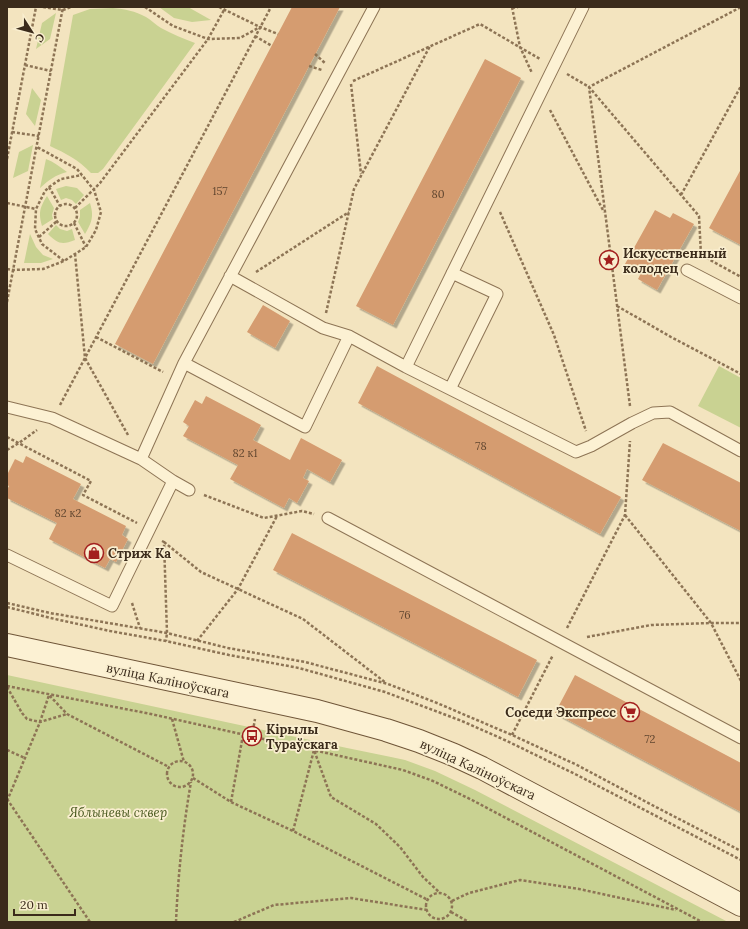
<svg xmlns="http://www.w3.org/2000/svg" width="748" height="929" viewBox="0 0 748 929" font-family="Lora,serif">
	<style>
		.green { fill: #c9d292 }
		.building { fill: #d59c70; filter: url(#shadow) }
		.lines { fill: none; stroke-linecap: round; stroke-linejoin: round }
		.lane-casing { stroke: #8d7455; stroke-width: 13 }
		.secondary-casing { stroke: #6f5538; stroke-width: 24 }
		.path { stroke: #8d7455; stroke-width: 2.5; stroke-dasharray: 3 2; stroke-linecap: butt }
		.lane { stroke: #fcf1d3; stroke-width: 11 }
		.secondary { stroke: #fcf1d3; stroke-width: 22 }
		.labels { text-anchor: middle; stroke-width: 3.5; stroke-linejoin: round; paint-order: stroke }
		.number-label { font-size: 11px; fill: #624730 }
		.poi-label { font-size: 13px; font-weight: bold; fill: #3b2b1b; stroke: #f9eecf; text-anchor: start }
		.street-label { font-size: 13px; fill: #3b2b1b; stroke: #f9eecf }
		.park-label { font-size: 13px; font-style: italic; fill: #4a5a20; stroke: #f9eecf }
	</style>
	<defs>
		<filter id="shadow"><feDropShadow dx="3.5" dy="3.5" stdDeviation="0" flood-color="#0004"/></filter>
	</defs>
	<rect width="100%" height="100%" fill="#f3e4bf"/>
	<!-- green -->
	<path class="green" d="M159 7H188L211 20 192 22 174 18Z
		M113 8C125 9 135 11 146 17 151 20 156 25 161 28 172 34 184 39 195 43L103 169 98 173H91C79 160 65 153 50 146L73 15 90 9Z
		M56 13 50 39 36 49 42 23Z
		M32 88 41 100 35 126 26 114Z
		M33 145 28 171 13 178 19 152Z
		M46 159C54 162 60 167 67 172 55 175 49 180 40 188Z
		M66 186 77 188 84 195 76 204 72 200 66 198 61 200 56 189Z
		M47 196 54 208 52 215 53 219 42 226C38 213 40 207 47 196Z
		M90 203C94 216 92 222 85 234L78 222 80 217V210Z
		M56 225 60 229 67 231 72 229 75 240C62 245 58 244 48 234Z
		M30 234 36 247 43 255 53 259 41 263H24Z
		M719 366 741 378V428L698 406Z
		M7 675 347 748 391 757 405 760 435 771 475 790 728 922H7Z"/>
	<!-- building -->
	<path class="building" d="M292 7H340L153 364 115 344Z
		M485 59 521 78 393 325 356 306Z
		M741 169V245L709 228Z
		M655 210 670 218 673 213 694 224 657 290 638 279 641 273 625 264Z
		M263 305 290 321 275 348 247 332Z
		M377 366 621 497 600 534 358 403Z
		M206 396 261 425 253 440 290 460 301 438 342 460 330 482 307 469 303 478 309 481 297 503 289 498 284 508 230 479 238 465 183 436 189 426 183 422 195 400 202 404Z
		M663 443 741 483V531L642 480Z
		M26 456 81 484 73 499 126 526 122 535 128 539 116 562 110 559 105 568 49 539 57 523 7 498V490L9 486 7 485V475L15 459 23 463Z
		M292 533 537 660 518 697 273 570Z
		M575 675 741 763V812L555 713Z"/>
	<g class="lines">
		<!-- lane casing -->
		<g class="lane-casing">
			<path id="lane" d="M687 270 741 298
				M230 276 323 328 349 336 406 367 576 452 591 446 632 423 653 413 670 412 741 451
				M184 363 305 427 349 336
				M406 367 583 7
				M450 389 497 294 452 273
				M7 407 52 418 141 459 173 481 189 490
				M141 459 184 363 374 7
				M328 518 741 738
				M7 555 112 606 173 481"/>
		</g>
		<!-- secondary casing -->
		<g class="secondary-casing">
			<path id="secondary" d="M7 645 317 711 386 730 419 741 454 755 482 768 741 905"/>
		</g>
		<!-- path -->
		<path class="path" d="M43 7 63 10 71 7
			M145 7 173 26 208 39 240 38 260 27 278 34
			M219 7 260 27
			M512 7 520 47 532 73
			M512 8 518 7
			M255 36 272 46
			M315 54 326 64
			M25 65 51 71
			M309 66 322 70
			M567 74 589 87 699 216 701 255 741 277
			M353 81 480 24 540 59
			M351 84 361 174
			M550 110 604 212
			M12 132 39 136
			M7 159 36 7
			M49 187 60 206
			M681 195 741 86
			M7 203 36 209
			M55 215a11 11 0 1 1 22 0a11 11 0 1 1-22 0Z
			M75 208 100 183 208 39 224 10
			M500 212 554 335 586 431
			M74 223 86 247
			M39 237 57 221
			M64 261 42 244 35 229 36 209 45 191 49 187 61 179 82 175
			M7 269 13 270 43 269 64 261 86 247 96 230 101 212 94 190 77 169 37 147
			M256 272 349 212
			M7 302 63 7
			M617 306 671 337 741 374
			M326 313 354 189 430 46
			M96 337 163 372
			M60 405 85 358 75 254
			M630 406 589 87 741 7
			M128 435 85 358 271 7
			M7 437 91 481 83 495 137 523
			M7 450 19 443 37 430
			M204 495 264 518 302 511 314 514
			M625 515 711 623 741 681
			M162 541 164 542 167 633 166 641
			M164 542 201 572 303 619 386 683
			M7 603 50 613 167 633 228 648 305 662 388 684 437 703 512 735 577 765 652 805 741 851
			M132 603 140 628
			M7 607 55 619 110 631 166 641 229 655 299 668 385 692 462 721 507 741 577 775 741 860
			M567 628 625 515 630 441
			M587 637 651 625 711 623H741
			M197 641 238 589 277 516
			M7 686 151 714 403 770 433 781 472 800 702 922
			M7 687 22 713 27 719 40 722 67 714
			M172 719 184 762
			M512 735 553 655
			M252 736 255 719
			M7 750 25 758
			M167 774a13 13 0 1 1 26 0a13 13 0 1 1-26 0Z
			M193 778 231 802 293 831 428 900
			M7 799 90 922
			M7 801 40 722 49 695 67 714 169 767
			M231 802 243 735
			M293 831 314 750 331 797 376 824 400 847 423 877 440 893
			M426 906a13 13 0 1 1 26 0a13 13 0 1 1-26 0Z
			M452 901 469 893 520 880 579 889 676 910
			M451 912 469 922
			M176 922C178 875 183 828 191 782
			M234 922 274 905 351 898 427 910"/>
		<!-- lane -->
		<use href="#lane" class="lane"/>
		<!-- secondary -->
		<use href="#secondary" class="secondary"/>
	</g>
	<!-- icons -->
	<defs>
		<g id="sight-ring" transform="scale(1)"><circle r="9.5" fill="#f9eecf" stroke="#a31f1e" stroke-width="1.5"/><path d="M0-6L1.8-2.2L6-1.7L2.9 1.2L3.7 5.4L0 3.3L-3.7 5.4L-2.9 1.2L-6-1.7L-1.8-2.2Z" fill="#a31f1e"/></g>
		<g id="shop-ring" transform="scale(1)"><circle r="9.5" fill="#f9eecf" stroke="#a31f1e" stroke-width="1.5"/><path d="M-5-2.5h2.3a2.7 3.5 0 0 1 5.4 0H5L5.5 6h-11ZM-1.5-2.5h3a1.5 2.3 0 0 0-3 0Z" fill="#a31f1e"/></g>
		<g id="supermarket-ring" transform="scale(1)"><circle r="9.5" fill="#f9eecf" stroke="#a31f1e" stroke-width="1.5"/><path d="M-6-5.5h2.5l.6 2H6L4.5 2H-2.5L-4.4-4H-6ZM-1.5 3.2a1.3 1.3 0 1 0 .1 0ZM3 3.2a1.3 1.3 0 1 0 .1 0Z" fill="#a31f1e"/></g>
		<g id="bus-ring" transform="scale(1)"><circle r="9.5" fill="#f9eecf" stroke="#a31f1e" stroke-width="1.5"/><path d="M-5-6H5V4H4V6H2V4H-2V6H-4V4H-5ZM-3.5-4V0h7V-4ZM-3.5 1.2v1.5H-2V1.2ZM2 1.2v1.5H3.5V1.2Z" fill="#a31f1e"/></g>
	</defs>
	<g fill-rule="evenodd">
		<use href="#sight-ring" x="609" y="260"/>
		<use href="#shop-ring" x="94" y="553"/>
		<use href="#supermarket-ring" x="630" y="712"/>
		<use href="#bus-ring" x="252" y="736"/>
	</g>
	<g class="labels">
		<!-- number labels -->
		<g class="number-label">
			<text x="220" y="195">157</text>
			<text x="438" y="198">80</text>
			<text x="481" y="450">78</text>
			<text x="245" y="457">82 к1</text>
			<text x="68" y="517">82 к2</text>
			<text x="405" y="619">76</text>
			<text x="650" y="743">72</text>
		</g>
		<!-- poi labels -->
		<g class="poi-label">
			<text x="623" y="258">Искусственный<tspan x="623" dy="15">колодец</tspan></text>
			<text x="108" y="558">Стриж Ка</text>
			<text x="616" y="717" text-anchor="end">Соседи Экспресс</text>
			<text x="266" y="734">Кірылы<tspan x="266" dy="15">Тураўскага</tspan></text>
		</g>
		<!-- street labels -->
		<g class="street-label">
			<text transform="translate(168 680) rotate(12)" y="5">вуліца Каліноўскага</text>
			<text transform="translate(478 769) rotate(25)" y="5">вуліца Каліноўскага</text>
		</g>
		<!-- park labels -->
		<g class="park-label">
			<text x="118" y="817">Яблыневы сквер</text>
		</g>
	</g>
	<!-- border -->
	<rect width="748" height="929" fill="none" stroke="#3b2b1b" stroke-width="16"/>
	<!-- north arrow -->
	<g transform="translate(32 32) rotate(126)" stroke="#f9eecf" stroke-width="3" paint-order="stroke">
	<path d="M0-3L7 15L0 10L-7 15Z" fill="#3b2b1b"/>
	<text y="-6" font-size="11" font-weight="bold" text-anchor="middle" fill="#3b2b1b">С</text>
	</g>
	<!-- scale -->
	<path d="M14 909v6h61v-6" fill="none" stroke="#3b2b1b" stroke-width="2"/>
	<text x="20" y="909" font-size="12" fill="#3b2b1b" stroke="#f9eecf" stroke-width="3" paint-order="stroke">20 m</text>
</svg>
